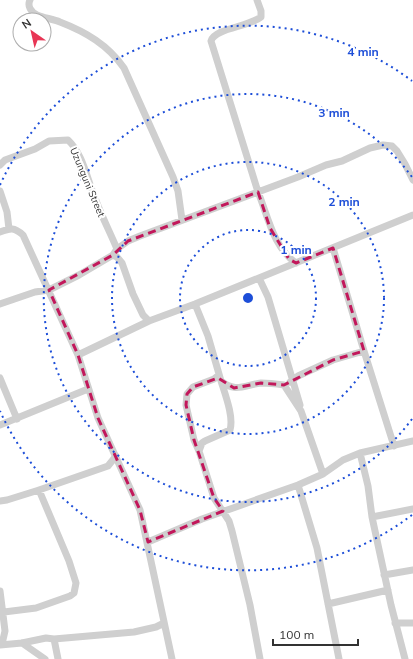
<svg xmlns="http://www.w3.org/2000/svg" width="413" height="659" viewBox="0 0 413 659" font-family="Mulish,sans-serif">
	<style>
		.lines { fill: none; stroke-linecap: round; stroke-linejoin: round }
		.minor { stroke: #cfcfcf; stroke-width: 7 }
		.marked { fill: none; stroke: #c2185b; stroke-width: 3; stroke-dasharray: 8 5; stroke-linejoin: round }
		.ring { fill: none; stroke: #1d4ed8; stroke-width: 2; stroke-dasharray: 2 4 }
		.labels { text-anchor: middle; stroke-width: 4; stroke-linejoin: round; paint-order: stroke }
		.street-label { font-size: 10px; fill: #323232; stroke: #fff }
		.centre { fill: #1d4ed8; stroke: #fff; stroke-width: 2 }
		.ring-label { font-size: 12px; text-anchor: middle; font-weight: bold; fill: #1d4ed8; stroke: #fff; stroke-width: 4; stroke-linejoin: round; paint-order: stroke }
	</style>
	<rect width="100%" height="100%" fill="#fff"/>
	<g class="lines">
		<!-- minor -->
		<path class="minor" d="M30 0C27 6 31 12 37 15 44 18 53 19 60 22 86 32 108 45 124 68L173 177 178 191 182 220
			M257 0 261 11V17C249 27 215 28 211 41L258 192C268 216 273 247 296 263
			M0 165 5 160 35 149 49 141 68 140C83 154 87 179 95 198 101 215 110 232 117 249
			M0 191 7 212 9 229
			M0 232C11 228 14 227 23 235L78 355 98 418 140 510 172 659
			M333 248 364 351 394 446
			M113 255 117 257 122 263 133 294 143 315 149 321
			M259 278 268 297 300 405
			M0 304 35 292 49 290 79 275 113 255 117 249 128 241 140 236 298 177 326 165 342 161 370 148 383 145 392 146 397 151 405 164 413 180
			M195 304 208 336 221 381C235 393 245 385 261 383 269 383 277 384 284 385L301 411 323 474
			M78 355 149 321 195 304 413 215
			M219 375 214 379 193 387 187 394 186 405 194 440 199 451 214 498 229 521 232 531 250 605 260 659
			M0 378 17 419
			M290 382 298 376 333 360 364 351
			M0 425 88 389
			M199 451 202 443 205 441 230 430C234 417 225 394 221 381
			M360 453 368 486 372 517 391 605 405 659
			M298 485 317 548 339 659
			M0 501 7 500 39 490 108 466 116 456
			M372 517 413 509
			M148 542 202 519 298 485 323 474 343 460 360 453 413 441
			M384 575 413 570
			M0 591 5 631 2 644
			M328 604 388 590
			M4 612 36 608 70 596 74 593 76 583 69 561 39 490
			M395 623H413
			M54 639 58 659
			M22 643 45 659
			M0 645 22 643 46 638 54 639 134 632 156 627 164 623"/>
	</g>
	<!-- marked area -->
	<path class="marked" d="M258 192 270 228 289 259 296 263 333 248 364 351 333 360 284 385 261 383 234 388 218 378 193 387 187 394 186 405 194 440 214 498 223 511 148 542 140 510 98 418 78 355 49 290 113 255 128 241Z"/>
	<!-- distance rings -->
	<g class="ring">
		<circle cx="248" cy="298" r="68"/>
		<circle cx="248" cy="298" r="136"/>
		<path d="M412 419A204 204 0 1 1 412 177"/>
		<path d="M412 515A272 272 0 0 1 0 411M0 185A272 272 0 0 1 412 81"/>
	</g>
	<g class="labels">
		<!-- street labels -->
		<g class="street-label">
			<text transform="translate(88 182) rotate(67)" y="4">Uzunguni Street</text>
		</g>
	</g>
	<circle cx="248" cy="298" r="6" class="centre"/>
	<g class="ring-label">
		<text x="363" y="56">4 min</text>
		<text x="334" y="117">3 min</text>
		<text x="344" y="206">2 min</text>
		<text x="296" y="254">1 min</text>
	</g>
	<!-- north arrow -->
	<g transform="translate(32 32) rotate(326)"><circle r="19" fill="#ffffff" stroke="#adadad"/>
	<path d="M0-3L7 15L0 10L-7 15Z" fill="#e83655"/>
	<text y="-6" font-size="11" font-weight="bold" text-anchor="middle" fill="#323232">N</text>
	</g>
	<!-- scale -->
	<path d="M273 639v6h85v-6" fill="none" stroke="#323232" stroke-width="2"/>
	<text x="279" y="639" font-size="12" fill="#323232" stroke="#ffffff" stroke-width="3" paint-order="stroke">100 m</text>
</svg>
